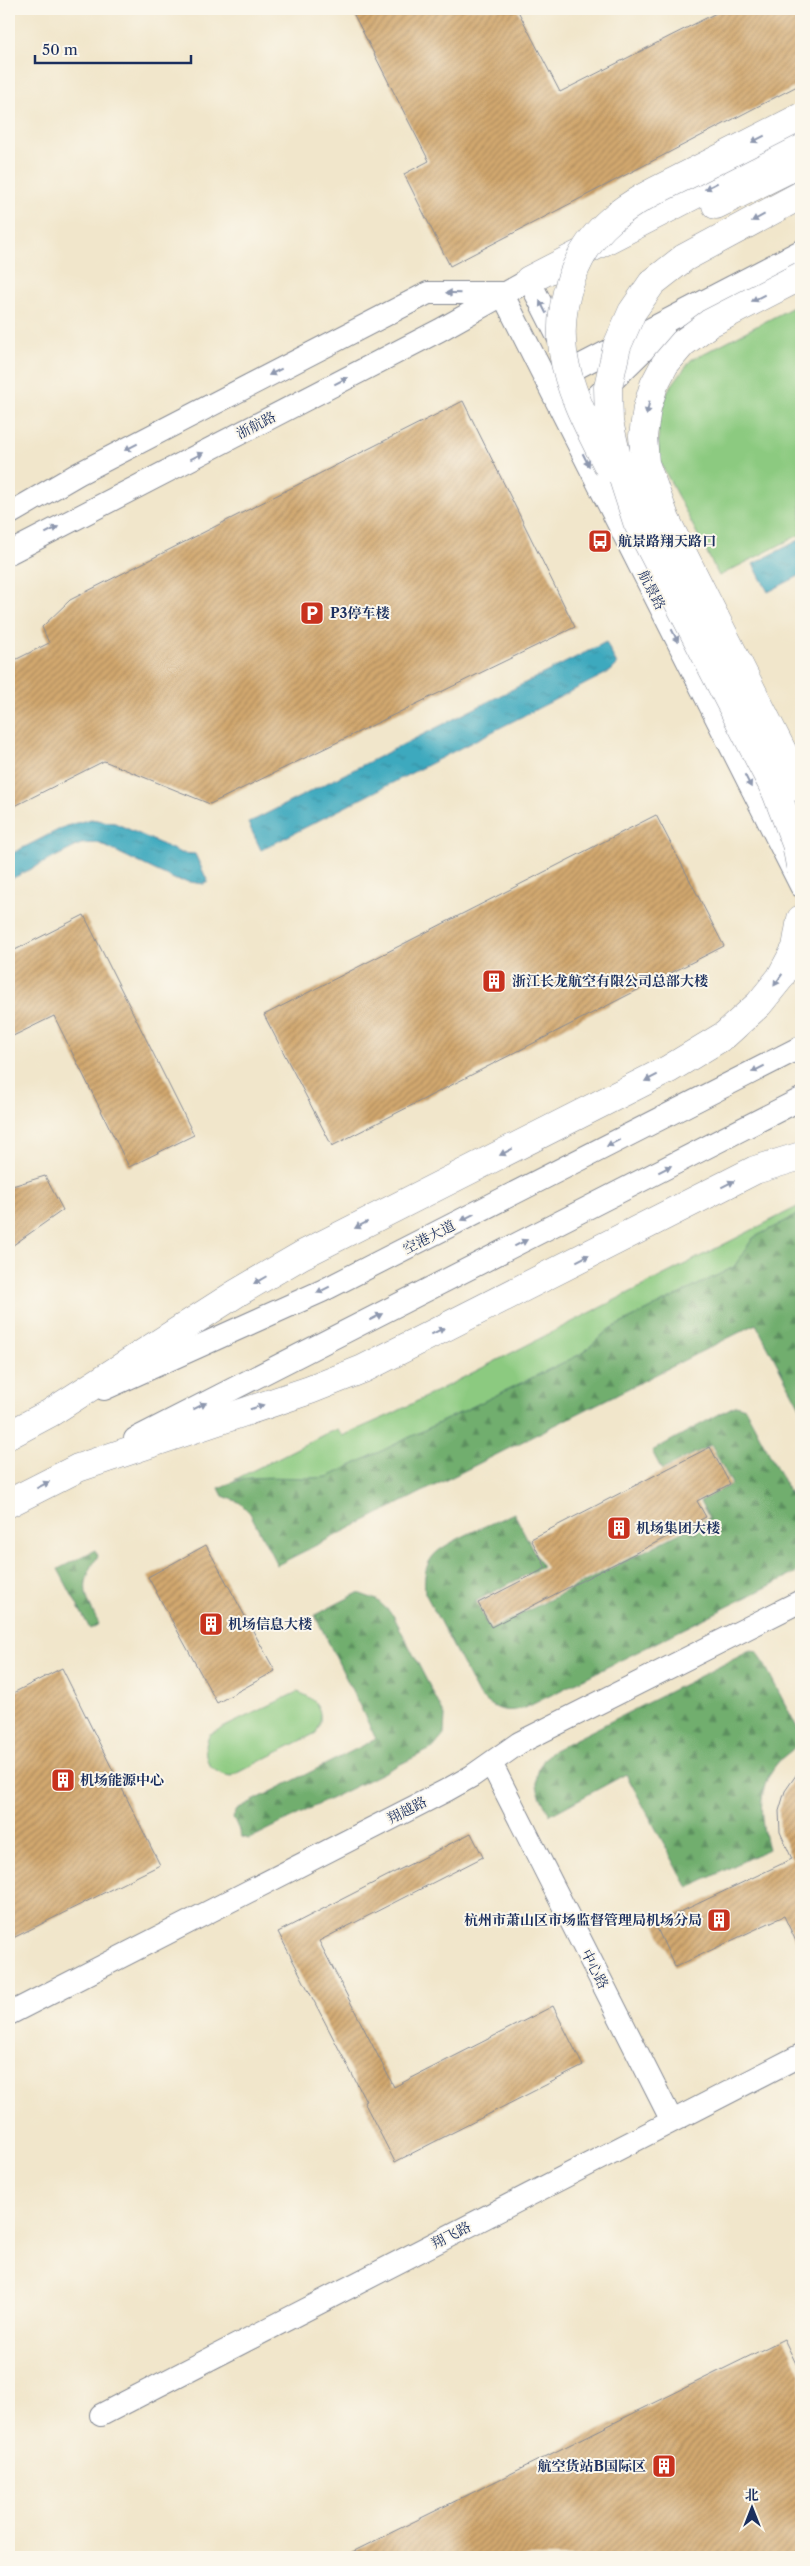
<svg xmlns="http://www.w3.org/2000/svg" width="810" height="2566" viewBox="0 0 810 2566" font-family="'Libre Caslon Text','Noto Serif SC',serif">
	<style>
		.grass { fill: #8cca80; stroke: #547c6f }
		.forest { fill: url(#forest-firs); stroke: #466e66 }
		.water { fill: url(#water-ripples); stroke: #2c6c8e }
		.building { fill: url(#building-hatch) }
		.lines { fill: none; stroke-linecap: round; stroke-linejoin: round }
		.street-casing { stroke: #868a94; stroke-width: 24 }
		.secondary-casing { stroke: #868a94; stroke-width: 29 }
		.street { stroke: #fff; stroke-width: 22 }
		.secondary { stroke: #fff; stroke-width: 28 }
		.secondary-bridge-casing { stroke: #868a94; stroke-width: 29; stroke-linecap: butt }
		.secondary-bridge { stroke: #fff; stroke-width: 28 }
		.oneway { fill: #8d97ae }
		.labels { text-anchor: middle; stroke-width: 4; stroke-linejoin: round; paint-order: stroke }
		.street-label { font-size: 14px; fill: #1b2f5e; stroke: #fbf7ec }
		.poi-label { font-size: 14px; font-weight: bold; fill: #1b2f5e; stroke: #fbf7ec; text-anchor: start }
	</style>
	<defs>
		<pattern id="forest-firs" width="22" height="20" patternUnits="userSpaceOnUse" patternTransform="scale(1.25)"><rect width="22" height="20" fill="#71ae6e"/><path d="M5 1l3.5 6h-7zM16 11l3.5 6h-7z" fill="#5c8e5e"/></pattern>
		<pattern id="water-ripples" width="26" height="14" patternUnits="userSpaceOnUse" patternTransform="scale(1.25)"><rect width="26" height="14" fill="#3ea9be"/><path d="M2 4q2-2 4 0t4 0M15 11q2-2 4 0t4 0" fill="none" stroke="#338a9e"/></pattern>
		<pattern id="building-hatch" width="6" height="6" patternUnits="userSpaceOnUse" patternTransform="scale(1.25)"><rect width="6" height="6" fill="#d2a86e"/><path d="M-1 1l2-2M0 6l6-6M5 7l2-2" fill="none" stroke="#aa895e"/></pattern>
	</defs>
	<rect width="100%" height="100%" fill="#fbf7ec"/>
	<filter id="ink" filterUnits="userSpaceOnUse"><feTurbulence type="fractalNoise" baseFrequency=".02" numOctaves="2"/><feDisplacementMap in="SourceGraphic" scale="10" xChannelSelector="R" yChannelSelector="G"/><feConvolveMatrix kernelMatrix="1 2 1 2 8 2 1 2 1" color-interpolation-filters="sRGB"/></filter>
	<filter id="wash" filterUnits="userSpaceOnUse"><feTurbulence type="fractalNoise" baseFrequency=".0096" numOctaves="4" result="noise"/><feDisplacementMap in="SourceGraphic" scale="20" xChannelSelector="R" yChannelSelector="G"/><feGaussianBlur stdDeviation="1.12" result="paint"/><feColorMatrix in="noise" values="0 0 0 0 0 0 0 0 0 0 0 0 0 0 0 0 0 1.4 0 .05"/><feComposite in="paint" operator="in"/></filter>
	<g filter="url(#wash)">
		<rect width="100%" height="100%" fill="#f1e6cb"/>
		<!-- grass -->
		<path class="grass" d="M801 303V534L719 576 659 460 658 424 668 390 691 360Z
			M801 1205V1213L753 1238 734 1267 608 1330 583 1353 328 1477C296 1481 265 1474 234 1480L325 1434 338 1429 342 1436 392 1414Z
			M297 1692C318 1698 326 1713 316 1733L231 1776C207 1773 200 1754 210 1734Z"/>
		<!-- forest -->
		<path class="forest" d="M801 1213V1409L756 1324 277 1565 250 1513 239 1502 223 1496 219 1488C254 1470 291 1481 328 1477L583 1353 608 1330 734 1267 753 1238Z
			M736 1405 745 1408 801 1514V1570L525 1708C503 1714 496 1709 479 1696L425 1593C424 1580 424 1567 433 1556 444 1542 496 1522 514 1513L542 1567 476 1601 490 1630 709 1518 700 1501 732 1484 711 1445 662 1470 652 1451Z
			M95 1550 98 1556C79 1585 84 1595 99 1624L90 1629 58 1569Z
			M358 1593 377 1600 393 1615 445 1716 444 1735 433 1748 249 1839 242 1837 233 1817 237 1809 376 1739 315 1615Z
			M750 1651 758 1652 801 1735C800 1746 790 1751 782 1758 756 1784 759 1816 768 1849L688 1888 626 1774 550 1815C536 1790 529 1776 550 1752Z"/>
		<!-- water -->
		<path class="water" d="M801 539V575L768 592 753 564Z
			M606 642 617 665 611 671 261 850 248 823Z
			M91 819 115 823 181 853 195 854 208 882 204 884 176 880 98 843 81 844 9 880V855L66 826Z"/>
		<g id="blocks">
			<!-- building -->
			<path class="building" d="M351 9H517L560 92 724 9H801V84L450 266 404 174 429 161Z
				M463 401 575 627 210 804 104 761 9 809V663L49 643 42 627 70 600Z
				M656 815 724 946 332 1146 264 1015Z
				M84 915 194 1135 129 1167 54 1016 9 1038V953Z
				M45 1176 63 1210 9 1248V1187Z
				M710 1447 730 1484 697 1501 706 1517 491 1627 478 1603 546 1568 531 1539Z
				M206 1545 275 1671 217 1703 148 1577Z
				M62 1668 160 1865 9 1940V1695Z
				M801 1768V1952L784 1916 675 1967 655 1924 792 1859 780 1832 779 1811 785 1791Z
				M471 1833 483 1857 319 1941 394 2087 553 2006 583 2066 395 2162 364 2102 366 2101 278 1932Z
				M784 2339 801 2374V2557H342Z"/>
		</g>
	</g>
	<g filter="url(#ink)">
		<use href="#blocks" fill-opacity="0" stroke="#868a94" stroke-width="1"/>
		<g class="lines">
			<!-- street casing -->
			<g class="street-casing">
				<path id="street" d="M502 293 801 886
					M556 383 574 369 801 251
					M565 415 591 402 663 331
					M9 514 78 474 428 293H501
					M9 553 440 330 529 280 562 345
					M104 1389 322 1291 801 1047
					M135 1439 801 1099
					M491 1763 672 2121
					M9 2014 447 1790 472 1776 519 1743 801 1601
					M101 2415 801 2055"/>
			</g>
			<!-- secondary casing -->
			<g class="secondary-casing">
				<path id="secondary" d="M716 205 801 163
					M529 280 801 140
					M9 1435 50 1413 237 1293 302 1255 669 1069 725 1035 759 1004 780 978 796 948 801 919
					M9 1503 78 1468 310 1390 363 1369 755 1170 801 1156"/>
			</g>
			<!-- street -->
			<use href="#street" class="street"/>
			<!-- secondary -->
			<use href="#secondary" class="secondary"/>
			<!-- secondary-bridge casing -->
			<g class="secondary-bridge-casing">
				<path id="secondary-bridge" d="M801 195 684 258 652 283 632 312 617 346 608 387 609 422 619 466 637 522 776 792 796 844 801 871
					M801 276 710 323 683 343 665 364 654 385 647 408 643 436 645 463 666 520 801 788
					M609 468C591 432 569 393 563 352 557 304 574 251 612 219 636 198 668 185 697 170 732 152 766 135 801 117"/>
			</g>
			<!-- secondary-bridge -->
			<use href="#secondary-bridge" class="secondary-bridge"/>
		</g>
		<!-- one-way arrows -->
		<defs><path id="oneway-solid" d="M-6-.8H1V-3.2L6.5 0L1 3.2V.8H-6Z" transform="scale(1.25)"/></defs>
		<g class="oneway">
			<use href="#oneway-solid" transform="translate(758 139) rotate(153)"/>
			<use href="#oneway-solid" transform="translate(711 186) rotate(153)"/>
			<use href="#oneway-solid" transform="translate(758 218) rotate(152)"/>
			<use href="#oneway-solid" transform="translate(453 293) rotate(-179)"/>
			<use href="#oneway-solid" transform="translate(758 298) rotate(153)"/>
			<use href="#oneway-solid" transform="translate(543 307) rotate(-117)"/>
			<use href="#oneway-solid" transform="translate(275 372) rotate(153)"/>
			<use href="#oneway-solid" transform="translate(341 381) rotate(-27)"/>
			<use href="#oneway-solid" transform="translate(648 408) rotate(102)"/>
			<use href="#oneway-solid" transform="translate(131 447) rotate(153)"/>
			<use href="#oneway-solid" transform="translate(197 456) rotate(-27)"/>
			<use href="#oneway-solid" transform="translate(586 460) rotate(63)"/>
			<use href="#oneway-solid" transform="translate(52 530) rotate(-27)"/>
			<use href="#oneway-solid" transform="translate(675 636) rotate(63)"/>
			<use href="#oneway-solid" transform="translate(748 781) rotate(63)"/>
			<use href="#oneway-solid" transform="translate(778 980) rotate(125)"/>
			<use href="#oneway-solid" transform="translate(758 1069) rotate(153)"/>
			<use href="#oneway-solid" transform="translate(651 1078) rotate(153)"/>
			<use href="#oneway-solid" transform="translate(613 1143) rotate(153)"/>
			<use href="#oneway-solid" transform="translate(506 1152) rotate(153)"/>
			<use href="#oneway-solid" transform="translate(665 1169) rotate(-27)"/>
			<use href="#oneway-solid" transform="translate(728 1184) rotate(-27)"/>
			<use href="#oneway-solid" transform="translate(468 1217) rotate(153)"/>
			<use href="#oneway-solid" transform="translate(361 1225) rotate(153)"/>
			<use href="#oneway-solid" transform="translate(521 1243) rotate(-27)"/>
			<use href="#oneway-solid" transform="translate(583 1258) rotate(-27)"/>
			<use href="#oneway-solid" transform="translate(260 1280) rotate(150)"/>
			<use href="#oneway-solid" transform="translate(323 1290) rotate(154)"/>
			<use href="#oneway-solid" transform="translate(376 1317) rotate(-27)"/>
			<use href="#oneway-solid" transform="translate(438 1331) rotate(-27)"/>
			<use href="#oneway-solid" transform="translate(200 1406) rotate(-27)"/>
			<use href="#oneway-solid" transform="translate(257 1407) rotate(-18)"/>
			<use href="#oneway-solid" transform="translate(43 1485) rotate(-27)"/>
		</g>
	</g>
	<!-- icons -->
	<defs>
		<g id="bus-square" transform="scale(1.25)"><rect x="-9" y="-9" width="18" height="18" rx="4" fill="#c8321e" stroke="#fbf7ec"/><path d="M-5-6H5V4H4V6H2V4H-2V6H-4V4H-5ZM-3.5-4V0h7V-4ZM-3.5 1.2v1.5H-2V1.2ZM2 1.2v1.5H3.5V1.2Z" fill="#fff"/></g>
		<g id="parking-square" transform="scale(1.25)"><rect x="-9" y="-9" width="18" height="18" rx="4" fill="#c8321e" stroke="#fbf7ec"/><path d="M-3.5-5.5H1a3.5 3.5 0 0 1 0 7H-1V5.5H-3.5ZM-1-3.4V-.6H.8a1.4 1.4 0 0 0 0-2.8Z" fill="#fff"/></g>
		<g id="building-square" transform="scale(1.25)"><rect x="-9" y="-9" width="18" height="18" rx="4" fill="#c8321e" stroke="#fbf7ec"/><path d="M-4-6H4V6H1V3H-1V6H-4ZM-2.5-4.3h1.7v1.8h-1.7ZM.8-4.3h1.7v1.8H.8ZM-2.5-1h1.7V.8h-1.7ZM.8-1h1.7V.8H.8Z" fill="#fff"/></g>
	</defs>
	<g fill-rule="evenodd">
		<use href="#bus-square" x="600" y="541"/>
		<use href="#parking-square" x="312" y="613"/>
		<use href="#building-square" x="494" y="981"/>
		<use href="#building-square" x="619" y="1528"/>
		<use href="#building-square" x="211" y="1624"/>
		<use href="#building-square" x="63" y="1780"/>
		<use href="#building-square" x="719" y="1920"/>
		<use href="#building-square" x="664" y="2466"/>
	</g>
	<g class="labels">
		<!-- street labels -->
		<g class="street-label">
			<text transform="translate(256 425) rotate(-27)" y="5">浙航路</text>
			<text transform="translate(652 590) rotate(63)" y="5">航景路</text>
			<text transform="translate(429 1237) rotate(-27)" y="5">空港大道</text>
			<text transform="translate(407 1810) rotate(-27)" y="5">翔越路</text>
			<text transform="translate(595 1969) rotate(63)" y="5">中心路</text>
			<text transform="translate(451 2235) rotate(-27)" y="5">翔飞路</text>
		</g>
		<!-- poi labels -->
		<g class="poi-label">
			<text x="618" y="546">航景路翔天路口</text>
			<text x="330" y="618">P3停车楼</text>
			<text x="512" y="986">浙江长龙航空有限公司总部大楼</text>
			<text x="636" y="1533">机场集团大楼</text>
			<text x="228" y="1629">机场信息大楼</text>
			<text x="80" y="1785">机场能源中心</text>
			<text x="702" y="1925" text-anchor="end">杭州市萧山区市场监督管理局机场分局</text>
			<text x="646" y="2471" text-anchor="end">航空货站B国际区</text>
		</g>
	</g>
	<!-- margin -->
	<rect width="810" height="2566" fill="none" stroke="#fbf7ec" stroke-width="30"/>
	<!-- north arrow -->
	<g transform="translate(752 2508)" stroke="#fbf7ec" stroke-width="4" paint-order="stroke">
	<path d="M0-4L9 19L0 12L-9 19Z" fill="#1b2f5e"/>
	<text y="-8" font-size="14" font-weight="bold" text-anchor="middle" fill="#1b2f5e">北</text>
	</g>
	<!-- scale -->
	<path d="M35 55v8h156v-8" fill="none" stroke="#1b2f5e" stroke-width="2.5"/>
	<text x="42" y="55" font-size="15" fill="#1b2f5e" stroke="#fbf7ec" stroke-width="4" paint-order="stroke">50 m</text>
</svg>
